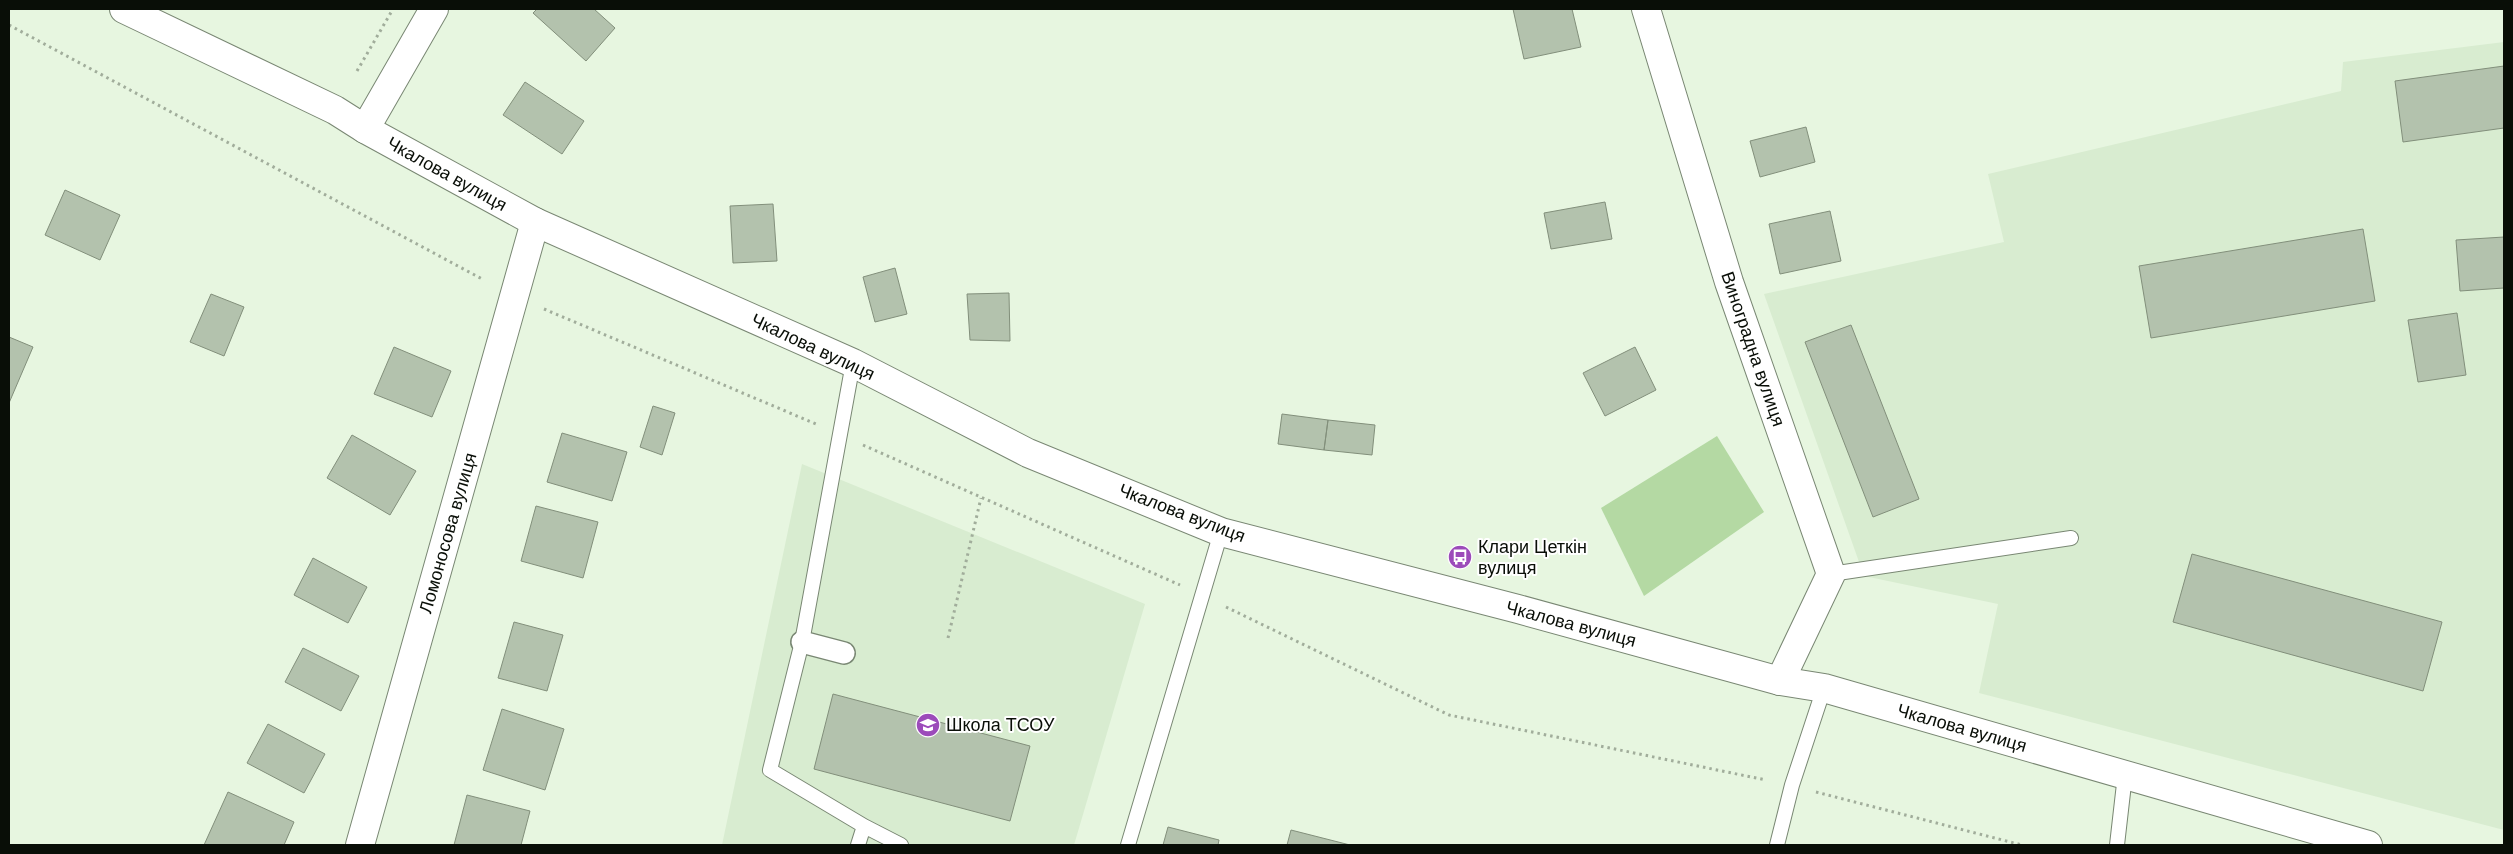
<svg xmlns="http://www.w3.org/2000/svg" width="2513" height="854" viewBox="0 0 2513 854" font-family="Helvetica,sans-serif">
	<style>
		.built { fill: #d8ecd0 }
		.green { fill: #b4d9a3 }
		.building { fill: #b3c2ad; stroke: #828f7b }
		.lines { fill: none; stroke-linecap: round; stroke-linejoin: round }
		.service-casing { stroke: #798773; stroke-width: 16 }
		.pedestrian-casing { stroke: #798773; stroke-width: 24 }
		.minor-casing { stroke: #798773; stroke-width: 30 }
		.tertiary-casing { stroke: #798773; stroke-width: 30 }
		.secondary-casing { stroke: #798773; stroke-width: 30 }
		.path { stroke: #a1ad9b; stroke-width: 3; stroke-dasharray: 2.5 4; stroke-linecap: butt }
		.service { stroke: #fff; stroke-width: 14 }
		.pedestrian { stroke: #fff; stroke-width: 21 }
		.minor { stroke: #fff; stroke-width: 28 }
		.tertiary { stroke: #fff; stroke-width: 28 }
		.secondary { stroke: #fff; stroke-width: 28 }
		.labels { text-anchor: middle; stroke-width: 4; stroke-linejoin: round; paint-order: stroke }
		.street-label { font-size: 18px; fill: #090e07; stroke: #fff }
		.poi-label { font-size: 18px; fill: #090e07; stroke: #fff; text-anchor: start }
	</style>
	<rect width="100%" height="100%" fill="#e7f6e0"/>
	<!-- built -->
	<path class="built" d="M2504 42V830L1979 693 1998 604 1864 576 1764 294 2004 242 1988 174 2341 91 2343 62Z
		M802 464 1145 604 1074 845H722Z"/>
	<!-- green -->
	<path class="green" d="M1717 436 1764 512 1644 596 1601 508Z"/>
	<!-- building -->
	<path class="building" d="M537 9H594L615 28 586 61 533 13Z
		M1513 9H1572L1581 47 1524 59Z
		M2504 66V128L2403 142 2395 81Z
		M525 82 584 121 562 154 503 115Z
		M1806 127 1815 162 1760 177 1750 141Z
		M65 190 120 215 100 260 45 235Z
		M1605 202 1612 239 1551 249 1544 213Z
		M773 204 777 261 733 263 730 206Z
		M1830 211 1841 261 1780 274 1769 224Z
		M2363 229 2375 301 2151 338 2139 266Z
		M2504 237V288L2460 291 2456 240Z
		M895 268 907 314 875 322 863 277Z
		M1009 293 1010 341 970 340 967 294Z
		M211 294 244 307 224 356 190 342Z
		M2457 313 2466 375 2418 382 2408 320Z
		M1851 325 1919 499 1873 517 1805 342Z
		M9 337 33 347 9 403Z
		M394 347 451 371 432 417 374 394Z
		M1635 347 1656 390 1605 416 1583 373Z
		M653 406 675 413 662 455 640 447Z
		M1282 414 1328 420 1324 450 1278 444Z
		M1328 420 1375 425 1372 455 1324 450Z
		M562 433 627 452 612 501 547 482Z
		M352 435 416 471 390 515 327 478Z
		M536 506 598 522 583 578 521 561Z
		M2192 554 2442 622 2423 691 2173 622Z
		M313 558 367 587 348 623 294 595Z
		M514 622 563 635 547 691 498 678Z
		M303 648 359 676 341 711 285 682Z
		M833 694 1030 746 1010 821 814 769Z
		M502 709 564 729 545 790 483 770Z
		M268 724 325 754 304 793 247 763Z
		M228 792 294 822 284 845H204Z
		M467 795 530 811 521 845H454Z
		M1168 827 1219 840 1218 845H1163Z
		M1291 830 1350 845H1287Z"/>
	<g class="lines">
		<!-- service casing -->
		<g class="service-casing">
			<path id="service" d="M853 363 802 642 770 770 864 826 858 845
				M1831 574 2071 538
				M864 826 901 845
				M1128 845 1221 532
				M1777 845 1792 785 1824 688
				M2117 845 2125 775"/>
		</g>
		<!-- pedestrian casing -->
		<g class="pedestrian-casing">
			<path id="pedestrian" d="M802 642 844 653"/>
		</g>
		<!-- minor casing -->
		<g class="minor-casing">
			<path id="minor" d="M1646 9 1729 282 1831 574 1780 681
				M365 129 434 9"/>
		</g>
		<!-- tertiary casing -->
		<g class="tertiary-casing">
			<path id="tertiary" d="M360 845 535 222"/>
		</g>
		<!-- secondary casing -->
		<g class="secondary-casing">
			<path id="secondary" d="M124 9 335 110 365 129 535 222 853 363 1028 453 1221 532 1518 609 1780 681 1824 688 2368 845"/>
		</g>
		<!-- path -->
		<path class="path" d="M9 25 484 280
			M357 71 393 9
			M544 309 816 424
			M863 445 1180 585
			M1226 607 1449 715 1766 780
			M948 638 981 498
			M1816 792 2022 845"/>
		<!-- service -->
		<use href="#service" class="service"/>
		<!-- pedestrian -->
		<use href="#pedestrian" class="pedestrian"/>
		<!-- minor -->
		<use href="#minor" class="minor"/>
		<!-- tertiary -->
		<use href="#tertiary" class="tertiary"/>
		<!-- secondary -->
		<use href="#secondary" class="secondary"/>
	</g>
	<!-- icons -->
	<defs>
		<g id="bus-disc" transform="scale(1.25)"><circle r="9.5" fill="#9c4bba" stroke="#fff"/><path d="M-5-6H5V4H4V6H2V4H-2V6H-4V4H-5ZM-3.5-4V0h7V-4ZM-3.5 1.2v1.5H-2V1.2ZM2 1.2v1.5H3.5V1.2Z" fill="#fff"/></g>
		<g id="school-disc" transform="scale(1.25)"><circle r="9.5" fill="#9c4bba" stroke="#fff"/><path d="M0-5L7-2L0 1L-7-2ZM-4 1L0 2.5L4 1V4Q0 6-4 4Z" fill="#fff"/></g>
	</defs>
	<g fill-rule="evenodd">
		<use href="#bus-disc" x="1460" y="557"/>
		<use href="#school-disc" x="928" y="725"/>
	</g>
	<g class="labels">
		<!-- street labels -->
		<g class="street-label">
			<text transform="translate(447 174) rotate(29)" y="6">Чкалова вулиця</text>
			<text transform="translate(813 347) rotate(25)" y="6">Чкалова вулиця</text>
			<text transform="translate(1753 349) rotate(71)" y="6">Виноградна вулиця</text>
			<text transform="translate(1182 513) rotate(21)" y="6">Чкалова вулиця</text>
			<text transform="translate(448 533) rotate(-74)" y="6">Ломоносова вулиця</text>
			<text transform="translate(1571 624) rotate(15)" y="6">Чкалова вулиця</text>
			<text transform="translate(1962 728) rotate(16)" y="6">Чкалова вулиця</text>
		</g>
		<!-- poi labels -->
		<g class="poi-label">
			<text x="1478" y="553">Клари Цеткін<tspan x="1478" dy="21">вулиця</tspan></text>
			<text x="946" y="731">Школа ТСОУ</text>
		</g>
	</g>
	<!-- border -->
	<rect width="2513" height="854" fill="none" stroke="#090e07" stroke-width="20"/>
</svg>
